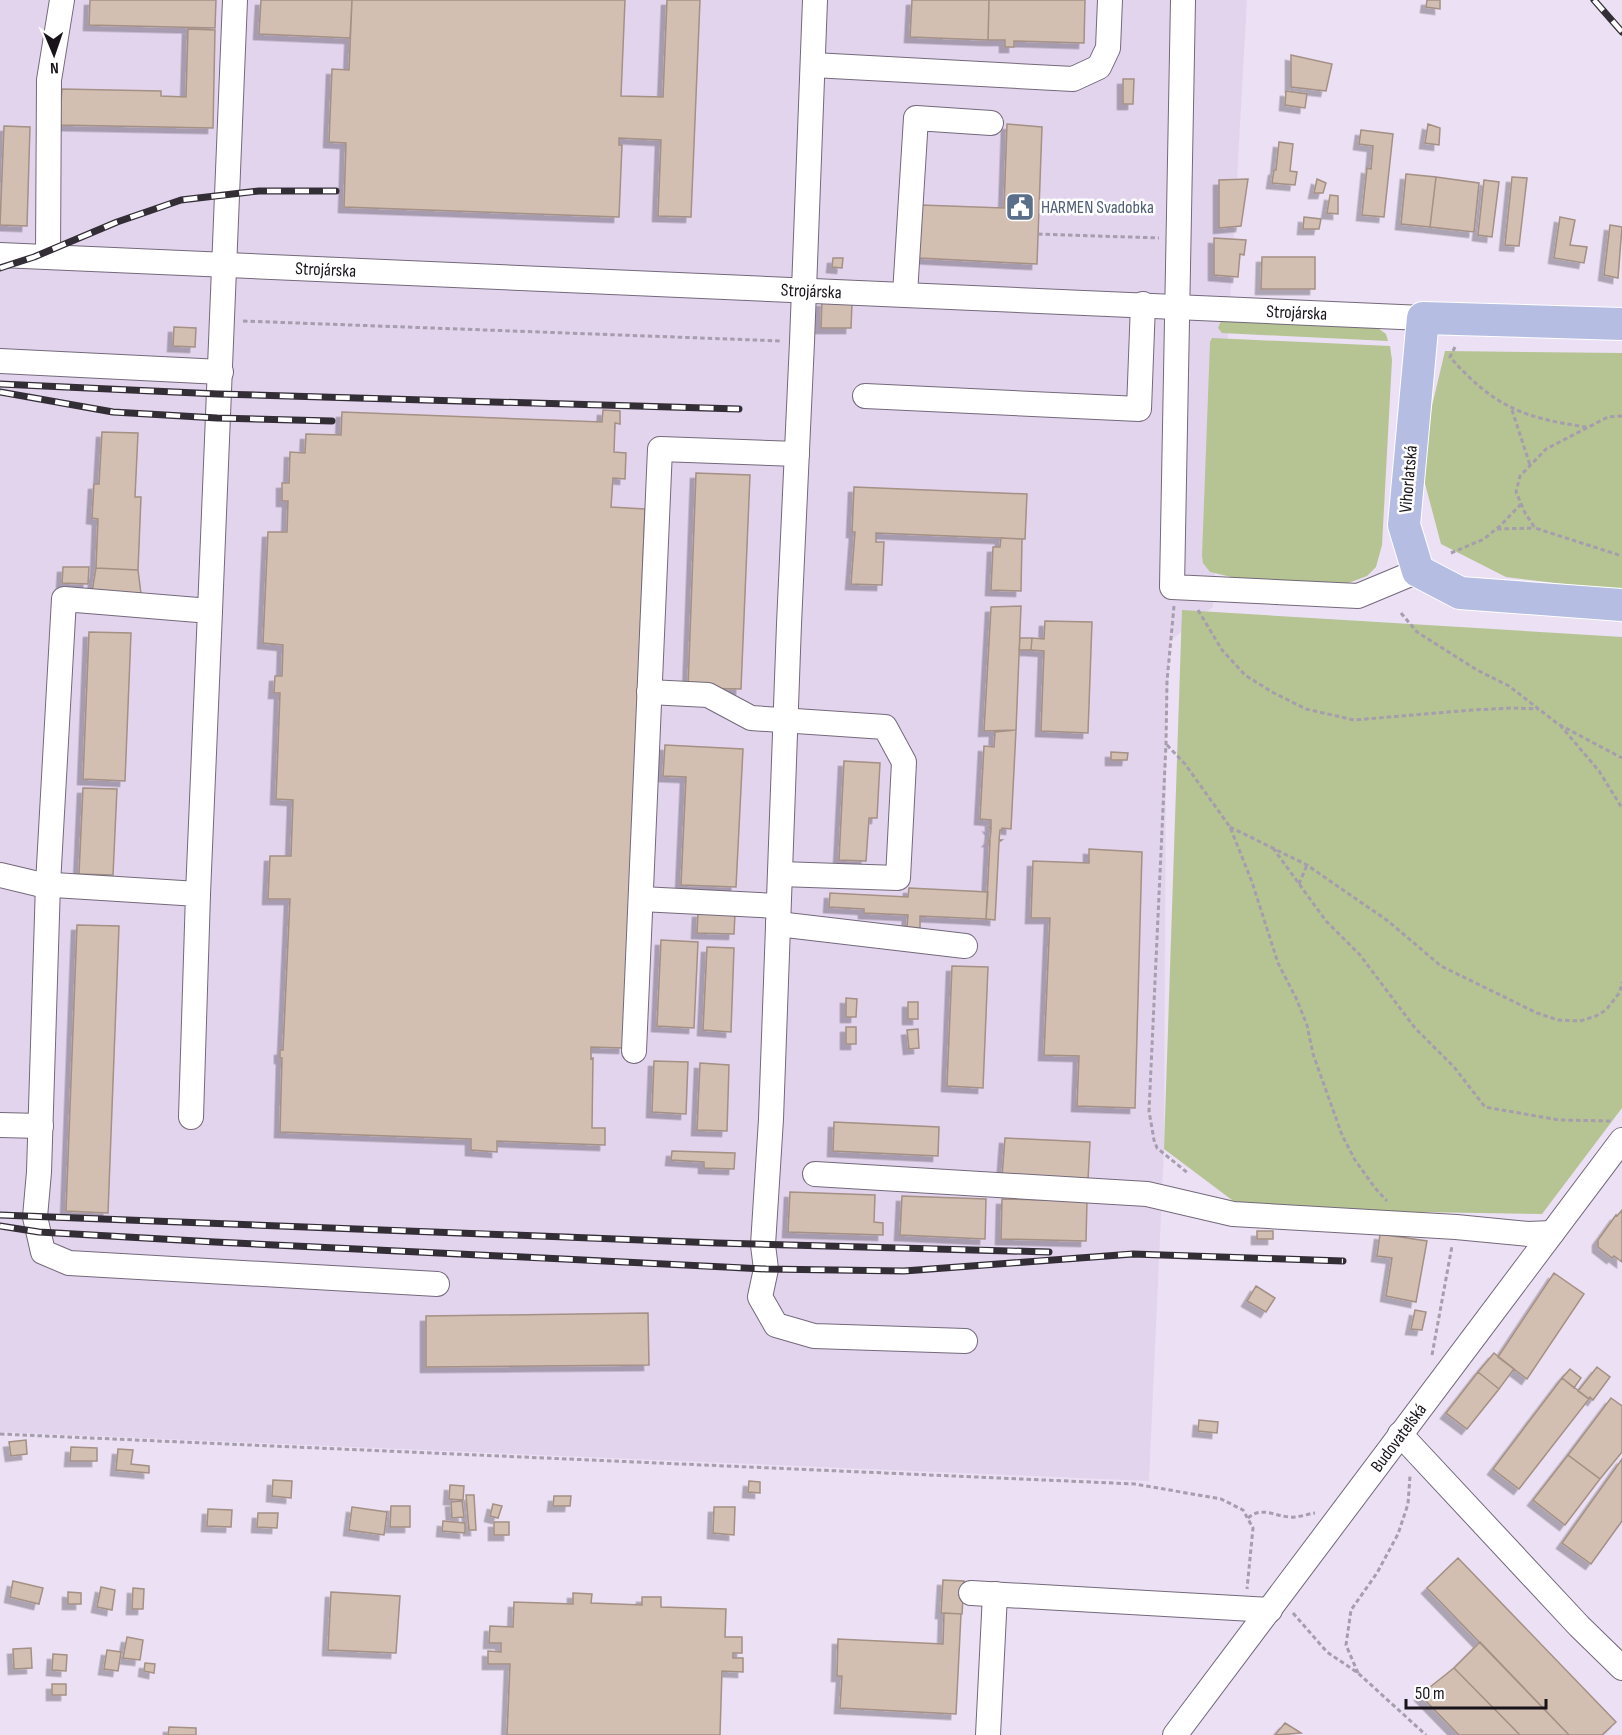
<svg xmlns="http://www.w3.org/2000/svg" width="1622" height="1735" viewBox="0 0 1622 1735" font-family="'Sofia Sans Condensed',sans-serif">
	<style>
		.built { fill: #e3d4ee }
		.green { fill: #b5c492 }
		.building { fill: #d3beb2; stroke: #a49084; stroke-width: 1.5; filter: url(#shadow) }
		.lines { fill: none; stroke-linecap: round; stroke-linejoin: round }
		.minor-casing { stroke: #73697a; stroke-width: 26 }
		.major-casing { stroke: #fff; stroke-width: 34 }
		.path { stroke: #a69dad; stroke-width: 3; stroke-dasharray: 4.5 3; stroke-linecap: butt }
		.minor { stroke: #fff; stroke-width: 24 }
		.major { stroke: #b6bde2; stroke-width: 32 }
		.rail-casing { stroke: #332e36; stroke-width: 7 }
		.rail { stroke: #fff; stroke-width: 4.5; stroke-dasharray: 14; stroke-linecap: butt }
		.labels { text-anchor: middle; stroke-width: 5; stroke-linejoin: round; paint-order: stroke }
		.service-label { font-size: 18px; fill: #4e5e75; stroke: #fff; text-anchor: start }
		.street-label { font-size: 18px; fill: #18141a; stroke: #fff }
	</style>
	<defs>
		<filter id="shadow"><feDropShadow dx="-5.5" dy="5.5" stdDeviation="0" flood-color="#0004"/></filter>
	</defs>
	<rect width="100%" height="100%" fill="#ebe0f4"/>
	<!-- built -->
	<path class="built" d="M0 0H1247L1213 607 1170 641 1166 744 1164 1149 1149 1481 0 1432Z"/>
	<!-- green -->
	<path class="green" d="M1221 321 1375 326 1386 334 1388 341 1222 333 1218 328Z
		M1212 338 1390 346 1392 360 1382 545 1376 567 1367 576 1343 585 1249 581 1210 572 1203 563 1202 556 1210 342Z
		M1445 351 1622 353V591L1506 577 1441 544 1423 476 1432 406Z
		M1182 610 1622 637V1108L1542 1214 1244 1209 1164 1149Z"/>
	<!-- building -->
	<path class="building" d="M90 0H216L215 28 89 25Z
		M261 0H352L350 38 259 34Z
		M352 0H625L621 96 663 97 667 0H700L691 217 658 216 661 140 619 138V145H622L619 217 344 207 346 143 329 142 332 69 349 70Z
		M912 0H989L988 40 910 37Z
		M989 0H1085L1084 43 1014 41V47H1005V40H988Z
		M1427 0H1440V9L1426 7Z
		M188 29 215 30 213 128 59 125 62 89 161 91V96L186 97Z
		M1291 55 1332 64 1326 91 1291 87Z
		M1123 79H1134L1133 104H1123Z
		M1286 91 1307 94 1305 108 1285 105Z
		M1007 124 1042 127 1037 264 919 258 921 205 1004 208Z
		M1428 124 1440 128 1439 145 1425 143Z
		M4 126 30 127 27 226 0 225Z
		M1361 130 1393 134 1384 217 1362 215 1367 168 1371 169 1373 146 1359 144Z
		M1279 142 1293 144 1290 171 1297 172 1295 185 1272 183 1274 170H1276Z
		M1406 174 1436 177 1430 227 1401 224Z
		M1436 177 1479 183 1474 232 1430 227Z
		M1512 177 1527 178 1519 246 1505 245Z
		M1248 179 1241 226 1219 228V180Z
		M1317 179 1326 183 1323 193H1314Z
		M1484 180 1499 182 1492 237 1478 235Z
		M1330 195 1338 196V214L1327 213Z
		M1304 217 1321 219 1319 229H1303Z
		M1560 217 1575 220 1570 245 1587 247 1584 263 1554 258Z
		M1610 225 1622 227 1618 278 1604 275Z
		M1214 238 1246 240 1244 255 1240 254 1238 277 1214 275Z
		M1262 257H1315V289H1261Z
		M833 258H843L842 268 832 267Z
		M822 301 852 303 851 328H821Z
		M174 327 196 328 195 347 173 346Z
		M603 410 620 411V424L615 423 614 452 626 453 625 479 613 478 611 507 645 509 624 1048 591 1047V1059L593 1058 592 1128H605V1145L497 1141V1152L471 1150V1139L280 1132 282 1058H280V1050H283L290 899H268L270 856H291L293 800 276 799 280 693H274L275 676H282L283 645 263 643 268 532H287L288 501H282V483H289L290 452 305 453 306 434 341 435 342 412 602 422Z
		M102 432 138 433 135 497H141L138 570 96 568 98 519 92 518 94 484H99Z
		M696 473 750 475 741 689 688 688Z
		M854 487 1027 494 1025 539 876 533V542H884L882 585 851 584 855 532H852Z
		M1001 538 1022 539 1021 591 991 590 993 547H1000Z
		M63 567H89L88 584 62 583Z
		M96 568 138 570 141 594 92 592Z
		M1021 606 1016 730 984 731 991 607Z
		M1045 621 1092 622 1088 733 1041 731 1044 651 1031 650 1032 638 1044 639Z
		M89 632 131 633 125 781 83 779Z
		M1020 638H1032L1031 650H1019Z
		M1016 730 1011 829 1002 828V830H1000L999 840H1002L999 842 995 920 986 919 990 841H988L990 839 991 830 989 827 991 828V820L980 819 984 746 994 747 995 732Z
		M665 745 743 749 736 887 681 885 686 777 663 776Z
		M1111 752 1128 753 1127 760H1111Z
		M844 761 880 763 877 818H869L866 861 839 860Z
		M83 788 117 789 113 875 79 874Z
		M1089 849 1142 852 1135 1108 1077 1106 1079 1056 1044 1055 1050 918H1031L1033 861 1089 863Z
		M909 888 988 892 986 919 920 916V928L907 927 908 915 864 913V909L829 907 830 893 908 897Z
		M698 912 735 913 734 934 697 933Z
		M77 925 119 926 108 1213 66 1211Z
		M661 940 698 942 694 1028 657 1026Z
		M707 947 734 948 731 1032 703 1030Z
		M952 966 988 967 983 1088 947 1086Z
		M846 998 857 999 856 1017H846Z
		M908 1002H918V1019H908Z
		M846 1027H856V1044H846Z
		M918 1029 919 1048 909 1049 907 1030Z
		M654 1061 688 1062 686 1114 652 1112Z
		M700 1063 729 1065 727 1131 697 1130Z
		M834 1122 939 1127 938 1156 833 1151Z
		M1005 1138 1090 1142 1088 1180 1002 1177Z
		M672 1151 735 1153 734 1169 704 1168V1162L671 1160Z
		M790 1192 875 1195 874 1222 883 1223V1235L788 1232Z
		M902 1196 986 1199 985 1239 900 1235Z
		M1002 1199 1087 1201 1086 1241 1001 1239Z
		M1622 1210V1262L1614 1256 1612 1258 1598 1247V1240L1616 1215 1617 1216Z
		M1257 1231H1273V1239H1257Z
		M1380 1234 1427 1241 1416 1302 1386 1296 1392 1258 1377 1256Z
		M1554 1273 1584 1294 1527 1379 1498 1357Z
		M1256 1286 1275 1298 1266 1312 1247 1301Z
		M1415 1310 1426 1312 1422 1330 1411 1329Z
		M648 1313 649 1365 426 1367V1316Z
		M1494 1353 1514 1369 1499 1389 1478 1372Z
		M1597 1367 1610 1377 1593 1400 1590 1397 1589 1399 1578 1391Z
		M1570 1369 1581 1378 1574 1388 1562 1378Z
		M1478 1372 1499 1389 1467 1429 1446 1413Z
		M1562 1378 1589 1399 1519 1489 1493 1469Z
		M1611 1398 1622 1406V1452L1600 1479 1568 1455Z
		M1199 1420 1218 1422 1217 1433 1198 1431Z
		M26 1440 27 1454 11 1456 9 1442Z
		M71 1447 97 1448V1461H70Z
		M118 1449 133 1450 131 1464 149 1466V1473L116 1470Z
		M1568 1455 1600 1479 1565 1525 1533 1500Z
		M1622 1459V1521L1591 1564 1562 1543Z
		M273 1480 292 1481 291 1498 272 1496Z
		M749 1481 760 1482V1493L748 1492Z
		M450 1485 464 1486 463 1500 449 1499Z
		M466 1495H474L476 1530H469Z
		M554 1496H571L570 1506H553Z
		M462 1501 464 1517 452 1518 451 1502Z
		M493 1504 502 1506 498 1518 490 1516Z
		M391 1506H410V1527H390Z
		M352 1507 387 1512 384 1535 349 1530Z
		M714 1507H735L734 1535 713 1533Z
		M208 1509 232 1510 231 1527 207 1526Z
		M258 1513H278L277 1528 257 1527Z
		M443 1521 465 1523V1533L442 1531Z
		M494 1522H509V1535H494Z
		M1458 1558 1616 1722 1602 1735H1569L1427 1588Z
		M943 1580 964 1581 962 1614 941 1613Z
		M13 1581 43 1588 39 1604 10 1597Z
		M101 1587 115 1590 112 1610 97 1607Z
		M133 1588 144 1589 143 1609H132Z
		M68 1592 81 1593V1604H68Z
		M331 1592 400 1596 396 1653 328 1650Z
		M573 1593 592 1594 591 1603 642 1605V1597H661V1607L726 1609 725 1637H742V1653H733V1658H743V1672L722 1671 720 1735H507L510 1664H488V1651L501 1652V1643H489L490 1626 513 1627 514 1602 573 1604Z
		M944 1613 961 1614 956 1714 840 1708 842 1676H837L838 1639 943 1644Z
		M127 1637 143 1640 140 1660 123 1658Z
		M1480 1642 1569 1735H1520L1454 1668Z
		M31 1648 32 1668 14 1669 13 1649Z
		M107 1650 121 1652 118 1671 104 1669Z
		M53 1654 67 1655 66 1671 52 1670Z
		M145 1663 155 1664 154 1673 144 1671Z
		M1454 1668 1520 1735H1459L1420 1695Z
		M52 1684H66V1695H52Z
		M1285 1723 1301 1733 1275 1735Z
		M169 1727 196 1728V1735H168Z"/>
	<g class="lines">
		<!-- minor casing -->
		<g class="minor-casing">
			<g id="minor">
				<path d="M235 0 210 611 64 599 48 884 39 1172 35 1217 43 1252 69 1263 437 1284"/>
				<path d="M815 0 802 342 789 624 771 1119 763 1245 766 1269 760 1297 776 1325 814 1336 965 1341"/>
				<path d="M1183 0C1178 196 1177 391 1172 587L1358 596 1418 571"/>
				<path d="M813 65 1073 79 1099 67 1108 48 1110 0"/>
				<path id="s1" d="M0 255 1423 318"/>
				<path d="M48 257 49 80 62 0"/>
				<path d="M905 294 916 118 991 123"/>
				<path d="M0 361 221 372"/>
				<path d="M865 396 1139 409 1143 304"/>
				<path d="M649 692 708 695 751 718 885 727 904 762 898 878 780 874"/>
				<path d="M0 875 38 884 198 894 191 1117"/>
				<path d="M198 894 210 611"/>
				<path d="M641 899 778 906"/>
				<path d="M778 924 965 946"/>
				<path d="M634 1051 660 449 797 454"/>
				<path d="M0 1125 41 1126"/>
				<path d="M815 1174 1147 1194 1233 1214 1456 1227 1528 1234 1552 1233"/>
				<path d="M1400 1434 1579 1626 1622 1668"/>
				<path d="M971 1593 1270 1610"/>
				<path d="M988 1735 995 1594"/>
				<path id="s2" d="M1175 1735 1622 1140"/>
			</g>
		</g>
		<!-- major casing -->
		<g class="major-casing">
			<path id="major" d="M1622 324 1423 318 1404 525 1418 571 1460 593 1622 605"/>
		</g>
		<!-- path -->
		<path class="path" d="M1038 234 1159 238
			M243 321 782 341
			M1455 347 1450 357C1493 406 1523 418 1586 427
			M1512 410 1530 465
			M1622 416 1608 417 1546 449 1520 476 1516 492 1525 513 1535 528 1622 556
			M1497 529 1535 528
			M1451 553 1484 539 1501 525 1521 504
			M1174 606 1167 681 1166 744 1149 1111 1154 1140 1157 1148 1189 1174
			M1198 610 1222 650 1245 675 1272 692 1306 709 1354 720 1472 710 1512 708 1539 709
			M1401 613 1417 632 1477 670 1509 686 1558 724 1622 758
			M1560 725 1599 771 1622 808
			M1167 745 1185 764 1230 827 1252 882 1278 963 1296 998 1307 1025 1313 1054 1342 1135 1355 1160 1375 1188 1387 1201
			M1230 827 1307 865 1388 921 1441 966 1537 1013 1558 1020 1580 1021 1596 1016 1606 1010 1620 992 1622 982
			M1273 848 1326 921 1360 955 1415 1028 1454 1067 1485 1107 1559 1120 1612 1121
			M1299 884 1307 865
			M1432 1355 1452 1246
			M0 1434 1135 1484 1221 1499 1243 1510 1253 1528 1247 1589
			M1248 1518C1262 1506 1274 1516 1290 1517 1298 1518 1307 1514 1315 1513
			M1293 1613 1327 1652 1358 1673 1426 1735
			M1358 1673 1346 1645 1351 1610 1377 1573 1398 1534 1408 1504 1410 1476"/>
		<!-- minor -->
		<use href="#minor" class="minor"/>
		<!-- major -->
		<use href="#major" class="major"/>
		<!-- rail casing -->
		<g class="rail-casing">
			<path id="rail" d="M1594 0 1622 32
				M0 268 34 257 117 222 181 200 259 191H336
				M0 384 218 394 739 409
				M0 392 113 412 217 418 332 421
				M0 1215 717 1243 1049 1252
				M0 1226 39 1232 215 1242 766 1269 904 1271 1133 1254 1343 1261"/>
		</g>
		<!-- rail -->
		<use href="#rail" class="rail"/>
	</g>
	<!-- icons -->
	<defs>
		<g id="civic-square" transform="scale(1.5)"><rect x="-9" y="-9" width="18" height="18" rx="4" fill="#5c6f8a" stroke="#fff"/><path d="M-.6-6.5H3V-4.5H.6V-3L4-1V1h2V6H-6V1h2V-1L-.6-3ZM-1.2 2.5V6h2.4V2.5Z" fill="#fff"/></g>
	</defs>
	<g fill-rule="evenodd">
		<use href="#civic-square" x="1020" y="207"/>
	</g>
	<g class="labels">
		<!-- service labels -->
		<g class="service-label">
			<text x="1041" y="213">HARMEN Svadobka</text>
		</g>
		<!-- street labels -->
		<g class="street-label">
			<text dy="6" stroke="none"><textPath href="#s1" startOffset="326">Strojárska</textPath></text>
			<text dy="6" stroke="none"><textPath href="#s1" startOffset="812">Strojárska</textPath></text>
			<text dy="6" stroke="none"><textPath href="#s1" startOffset="1298">Strojárska</textPath></text>
			<text transform="translate(1408 479) rotate(-85)" y="6">Vihorlatská</text>
			<text dy="6" stroke="none"><textPath href="#s2" startOffset="372">Budovateľská</textPath></text>
		</g>
	</g>
	<!-- north arrow -->
	<g transform="translate(54 54) rotate(178)" stroke="#ffffff" stroke-width="4.5" paint-order="stroke">
	<path d="M0-4.5L10 22L0 15L-10 22Z" fill="#18141a"/>
	<text y="-9" font-size="16" font-weight="bold" text-anchor="middle" fill="#18141a">N</text>
	</g>
	<!-- scale -->
	<path d="M1406 1699v9h140v-9" fill="none" stroke="#18141a" stroke-width="3"/>
	<text x="1415" y="1699" font-size="18" fill="#18141a" stroke="#ffffff" stroke-width="4.5" paint-order="stroke">50 m</text>
</svg>
